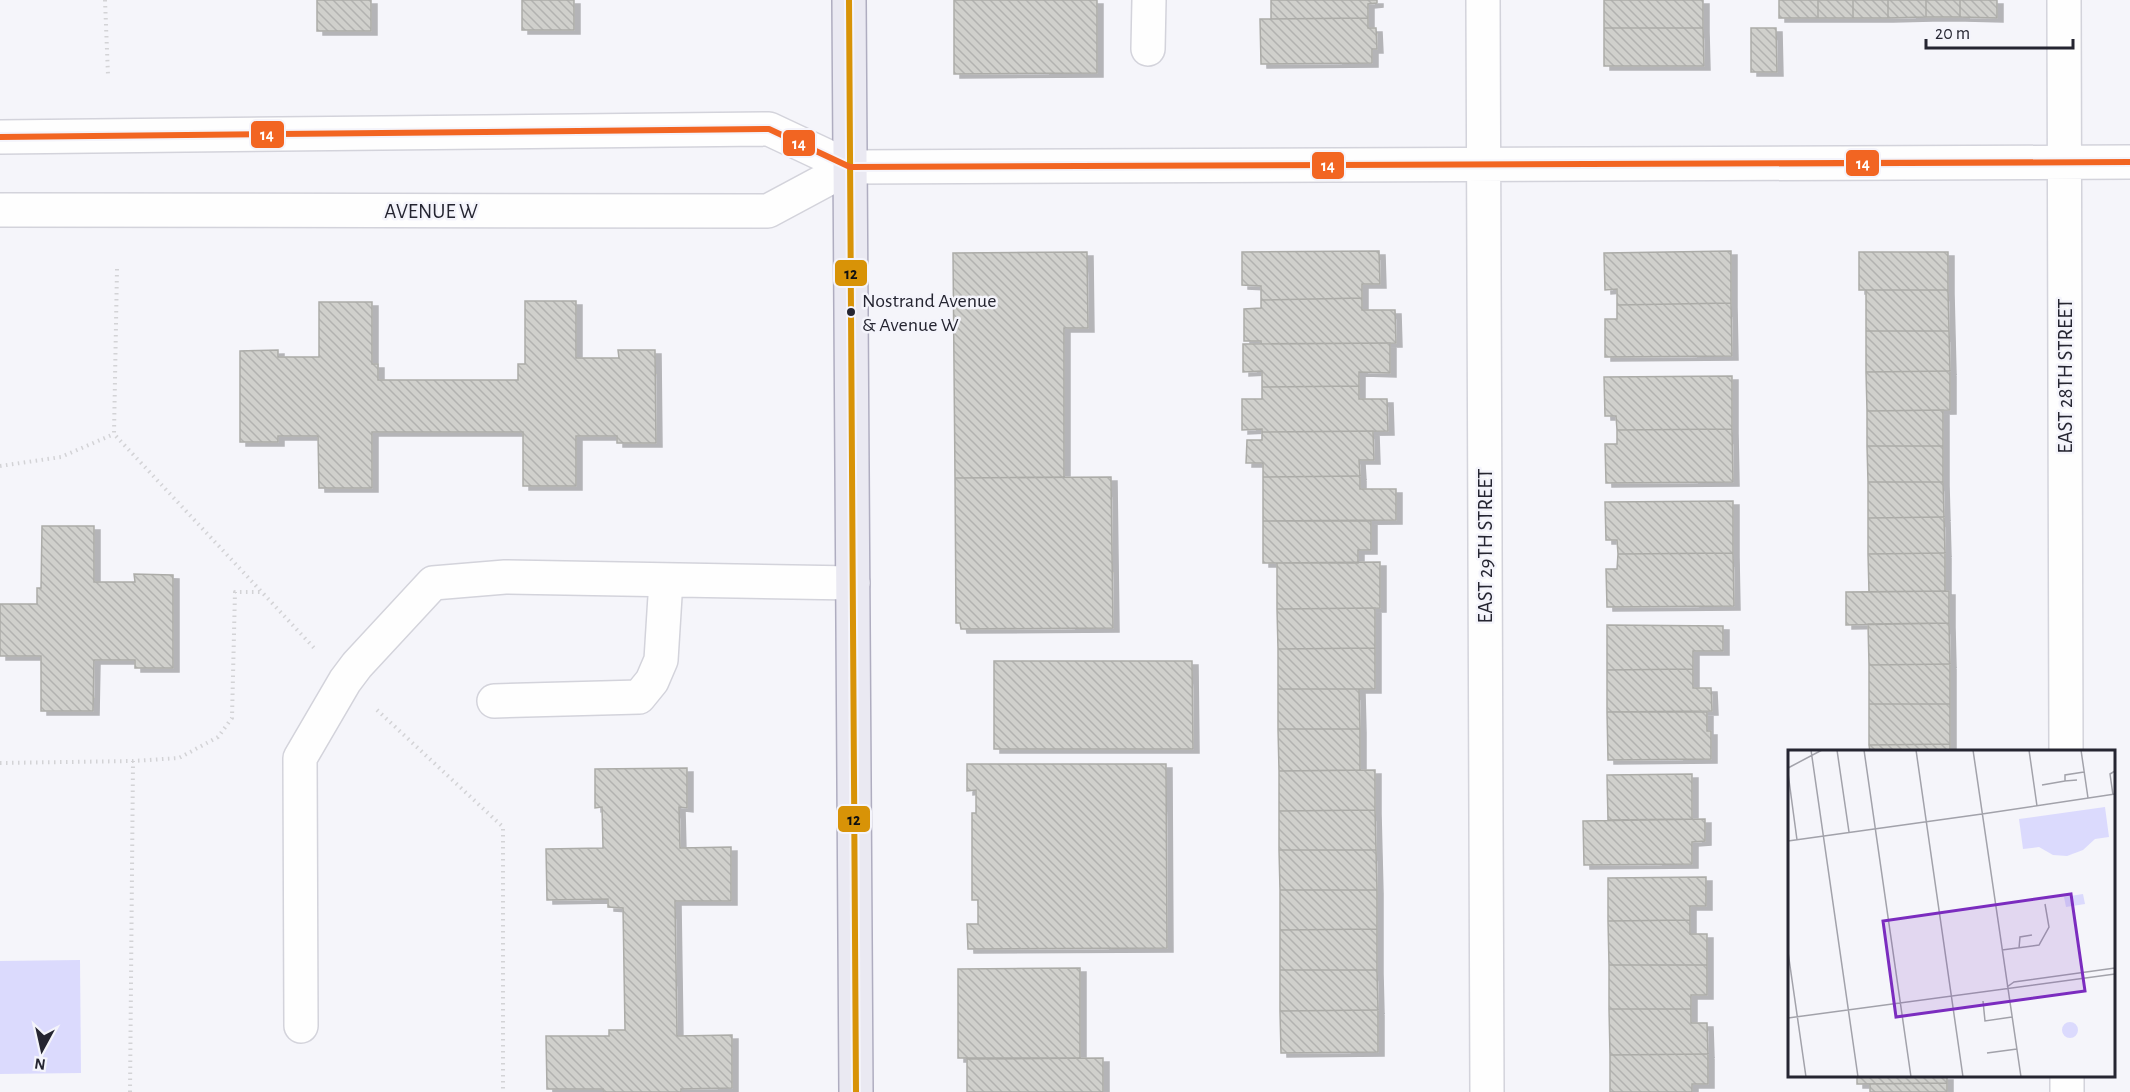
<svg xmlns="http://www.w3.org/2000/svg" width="2130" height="1092" viewBox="0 0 2130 1092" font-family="'Alegreya Sans',sans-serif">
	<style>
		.green { fill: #dbdafd }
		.building { fill: url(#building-back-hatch); stroke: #acaca8; stroke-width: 1.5; filter: url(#shadow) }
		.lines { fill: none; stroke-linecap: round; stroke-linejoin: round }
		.minor-casing { stroke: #d3d3db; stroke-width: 36 }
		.major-casing { stroke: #afadc0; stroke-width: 36 }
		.path { stroke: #d3d3d6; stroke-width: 4; stroke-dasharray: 1.5 4.5; stroke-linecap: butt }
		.minor { stroke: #fefefe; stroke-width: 33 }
		.major { stroke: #eae9f2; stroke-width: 33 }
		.bus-1-casing { stroke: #f4f4fb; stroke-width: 10 }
		.bus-2-casing { stroke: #f4f4fb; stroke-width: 10 }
		.bus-1 { stroke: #d89307; stroke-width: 6 }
		.bus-2 { stroke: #f26522; stroke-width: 6 }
		.bus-dot { fill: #252531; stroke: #f4f4fb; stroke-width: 2 }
		.labels { text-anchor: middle; stroke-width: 5; stroke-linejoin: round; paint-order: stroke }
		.bus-label { font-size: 20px; fill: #252531; stroke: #f4f4fb; text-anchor: start }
		.street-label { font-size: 21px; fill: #252531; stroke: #f4f4fb }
		.inset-road { fill: none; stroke: #a2a2aa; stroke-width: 1.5 }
		.view { fill: #7b2cbf; fill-opacity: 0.15; stroke: #7b2cbf; stroke-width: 3 }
		.inset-edge { fill: none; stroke: #252531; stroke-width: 3 }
		.line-badge { stroke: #f4f4fb; stroke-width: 2 }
		.badge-label { font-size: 16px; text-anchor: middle; font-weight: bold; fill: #fff }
		.pale-badge-label { font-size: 16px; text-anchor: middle; font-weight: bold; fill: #111 }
	</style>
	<defs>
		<pattern id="building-back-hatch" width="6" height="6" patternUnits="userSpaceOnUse" patternTransform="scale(1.5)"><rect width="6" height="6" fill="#d0d0cc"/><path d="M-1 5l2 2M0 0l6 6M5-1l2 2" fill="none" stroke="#b2b2b0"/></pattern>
		<filter id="shadow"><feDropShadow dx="6" dy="4" stdDeviation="0" flood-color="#0004"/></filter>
	</defs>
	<rect width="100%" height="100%" fill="#f5f5fa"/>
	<!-- green -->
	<path class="green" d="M80 960 81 1073 0 1074V961Z"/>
	<!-- building -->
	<path class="building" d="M317 0H371V31H317Z
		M522 0H574V30H522Z
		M954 0H1097V73L954 74Z
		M1271 0H1377V3L1368 4V18L1271 19Z
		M1604 0H1703V28H1604Z
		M1779 0H1818V18H1779Z
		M1818 0H1853V18H1818Z
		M1853 0H1888V18H1853Z
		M1888 0H1926V17L1888 18Z
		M1926 0H1960V17H1926Z
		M1960 0H1997V18L1960 17Z
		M1368 18V28H1376L1377 49H1372V63L1261 64 1260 19Z
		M1604 28H1703L1704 66H1604Z
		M1751 28H1776L1777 72H1751Z
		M1379 251 1380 284H1362V298L1261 300V286L1242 285V252Z
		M1731 251V303L1617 305V289L1605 290 1604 253Z
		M1087 252 1088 328H1064V477L955 478 953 253Z
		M1859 252H1948V290H1859Z
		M1866 290H1948L1949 331H1866Z
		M1362 298V310H1395L1396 343 1261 344V341H1244V309L1261 308V300Z
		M525 301H576V358H619L618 350H655L656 443H617V436H576V486H523V432H372V488H319L318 436H278V442H240V351L278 350V357H319V302H372V364H378V380H518V364H525Z
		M1731 303 1732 356 1605 357V319H1617V305Z
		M1866 331H1949L1950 371 1866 372Z
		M1390 343V373L1359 372V386L1262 387V371L1243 372V344Z
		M1950 371V410L1867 411 1866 372Z
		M1732 376V429L1617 430 1616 416H1605L1604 377Z
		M1359 386V399H1387L1388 431 1262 432V429L1242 430V399H1262V387Z
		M1943 410V446H1867V411Z
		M1732 429 1733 482 1606 483 1605 444H1617V430Z
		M1373 431 1374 460H1359L1360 476 1263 477V463H1246L1247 440H1262V432Z
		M1867 446H1943V482H1868Z
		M1360 476V489H1396V520L1263 521V477Z
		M1111 477 1113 628 961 629 960 623H956L955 478Z
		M1868 482H1943L1944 517 1868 518Z
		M1733 501V553L1618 554 1617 540H1606L1605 502Z
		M1944 517 1945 553 1868 554V518Z
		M1263 521H1371V550H1358V563H1263Z
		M42 526H94V582H135L134 574 173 575V668H135V660H94L93 711H41V656H0V604H37V588H41Z
		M1733 553 1734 606 1607 607 1606 569H1617L1618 554Z
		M1945 553V591L1869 592 1868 554Z
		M1380 562V608L1277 609V563Z
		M1949 591V623L1846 625V592Z
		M1375 608V648L1278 649 1277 609Z
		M1949 623 1950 664 1869 665 1868 624Z
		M1607 625 1723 626V651H1693V669L1607 670Z
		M1375 648V689H1278V649Z
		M994 661H1192L1193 749H994Z
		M1950 664V704H1869V665Z
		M1693 669V688H1711L1712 711 1607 712V670Z
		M1278 689H1359L1360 729H1278Z
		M1869 704H1950V744L1869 745Z
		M1607 712H1707V731H1711V759L1608 760Z
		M1278 729H1360V770L1279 771Z
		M1950 744V752H1870L1869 745Z
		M967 764H1166L1167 948 968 949 967 924H978V900H972V813H976V790L967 791Z
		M687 768V808L679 807 680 848 731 847V901H675L677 1036 732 1035V1088L681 1089V1092H603V1089H547L546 1036H609V1030H625L623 908 608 907V899L547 900 546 849 603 848 602 807 595 808V769Z
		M1375 770V810L1279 811V771Z
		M1692 774V819L1608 820 1607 775Z
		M1375 810 1376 850H1279V811Z
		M1705 819V841L1692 842V864L1584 865 1583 821Z
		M1279 850H1376L1377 890H1280Z
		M1706 877V906H1690V920L1608 921V878Z
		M1280 890H1377V929L1280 930Z
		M1690 920V934H1707V965H1609L1608 921Z
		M1377 929V970H1280V930Z
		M1609 965H1707V995H1691V1009H1609Z
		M1080 968V1058H958V969Z
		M1280 970H1377L1378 1010 1280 1011Z
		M1609 1009H1691V1023H1707L1708 1054 1610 1055Z
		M1378 1010V1052L1281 1053 1280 1011Z
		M1708 1054V1084H1692V1092H1610V1055Z
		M1103 1058V1092H967V1059Z
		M1857 1076H1947V1083L1857 1084Z
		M1947 1083V1092H1870V1084Z"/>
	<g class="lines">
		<!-- minor casing -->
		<g class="minor-casing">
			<path id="minor" d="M1483 0 1487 1092
				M2064 0 2066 752
				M1148 49 1149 0
				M0 137 769 129 850 167 2130 162
				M0 210 768 211 850 167
				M494 701 639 697 652 681 661 660 666 580
				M301 1026 300 758 345 681 357 665 433 583 505 577 853 583
				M2067 1076V1092"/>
		</g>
		<!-- major casing -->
		<g class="major-casing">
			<path id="major" d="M849 0 856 1092"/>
		</g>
		<!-- path -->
		<path class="path" d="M105 0 108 75
			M117 269 114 434 316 650
			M0 466 61 457 114 434
			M377 710 503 827V1092
			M0 763 133 761 179 758 218 737 232 718 235 592H261
			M130 1092 133 761"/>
		<!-- minor -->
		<use href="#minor" class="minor"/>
		<!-- major -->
		<use href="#major" class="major"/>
		<!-- bus-1 casing -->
		<g class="bus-1-casing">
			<path id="bus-1" d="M849 0 856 1092"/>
		</g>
		<!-- bus-2 casing -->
		<g class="bus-2-casing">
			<path id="bus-2" d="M0 137 769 129 850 167 2130 162"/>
		</g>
		<!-- bus-1 -->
		<use href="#bus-1" class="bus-1"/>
		<!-- bus-2 -->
		<use href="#bus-2" class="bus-2"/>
	</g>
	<!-- markers -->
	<circle class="bus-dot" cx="851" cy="312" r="5"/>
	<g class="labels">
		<!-- bus labels -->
		<g class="bus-label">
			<text x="862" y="307">Nostrand Avenue<tspan x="862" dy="24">&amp; Avenue W</tspan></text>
		</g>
		<!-- street labels -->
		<g class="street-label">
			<text x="431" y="218">AVENUE W</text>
			<text transform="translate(2065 376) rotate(-90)" y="7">EAST 28TH STREET</text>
			<text transform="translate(1485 546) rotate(-90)" y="7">EAST 29TH STREET</text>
		</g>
	</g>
	<!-- overview -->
	<g transform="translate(1788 750)">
		<rect width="327" height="327" fill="#f5f5fa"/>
		<path d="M317 57 321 87 307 89 295 100 279 106 265 105 251 97 235 99 231 69ZM295 144 297 154 278 157 276 147ZM274 280a8 8 0 1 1 16 0a8 8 0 1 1-16 0Z" fill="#dbdafd"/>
		<path class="inset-road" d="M23 0 70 327M49 0 61 82M76 0 123 327M128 0 175 327M185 0 233 327M241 0 249 56M293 0 300 48M0 18 34 0M0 23 9 90M289 30 277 31V25L296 22M254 35 277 31M325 45 322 24 327 21M194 64 327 44M0 91 194 64M231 198 232 187 244 185M214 200 251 195 261 177 257 154M0 202 18 327M219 237 226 232 327 218M195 251 197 271 224 267M0 268 327 224M199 303 229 299"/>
		<path class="view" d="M283 144 297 241 108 267 95 171Z"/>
		<rect width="327" height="327" class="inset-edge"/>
	</g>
	<g class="line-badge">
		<rect x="250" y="120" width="35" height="29" rx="6" fill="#f26522"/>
		<rect x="782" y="129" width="34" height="28" rx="6" fill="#f26522"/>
		<rect x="1845" y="149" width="35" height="28" rx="6" fill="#f26522"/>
		<rect x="1311" y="151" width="34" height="29" rx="6" fill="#f26522"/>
		<rect x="834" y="259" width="34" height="28" rx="6" fill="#d89307"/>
		<rect x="837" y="805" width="34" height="28" rx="6" fill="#d89307"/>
	</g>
	<g class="badge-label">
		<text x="267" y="140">14</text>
		<text x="799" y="149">14</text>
		<text x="1863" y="169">14</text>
		<text x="1328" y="171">14</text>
	</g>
	<g class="pale-badge-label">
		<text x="851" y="279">12</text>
		<text x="854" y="825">12</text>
	</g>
	<!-- north arrow -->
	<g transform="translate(42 1050) rotate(188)" stroke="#f4f4fb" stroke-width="4.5" paint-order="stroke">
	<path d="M0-4.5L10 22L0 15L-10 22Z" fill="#252531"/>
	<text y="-9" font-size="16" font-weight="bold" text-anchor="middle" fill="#252531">N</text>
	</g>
	<!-- scale -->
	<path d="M1926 39v9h147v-9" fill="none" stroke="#252531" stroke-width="3"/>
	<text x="1935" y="39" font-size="18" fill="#252531" stroke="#f4f4fb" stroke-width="4.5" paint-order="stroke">20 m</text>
</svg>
